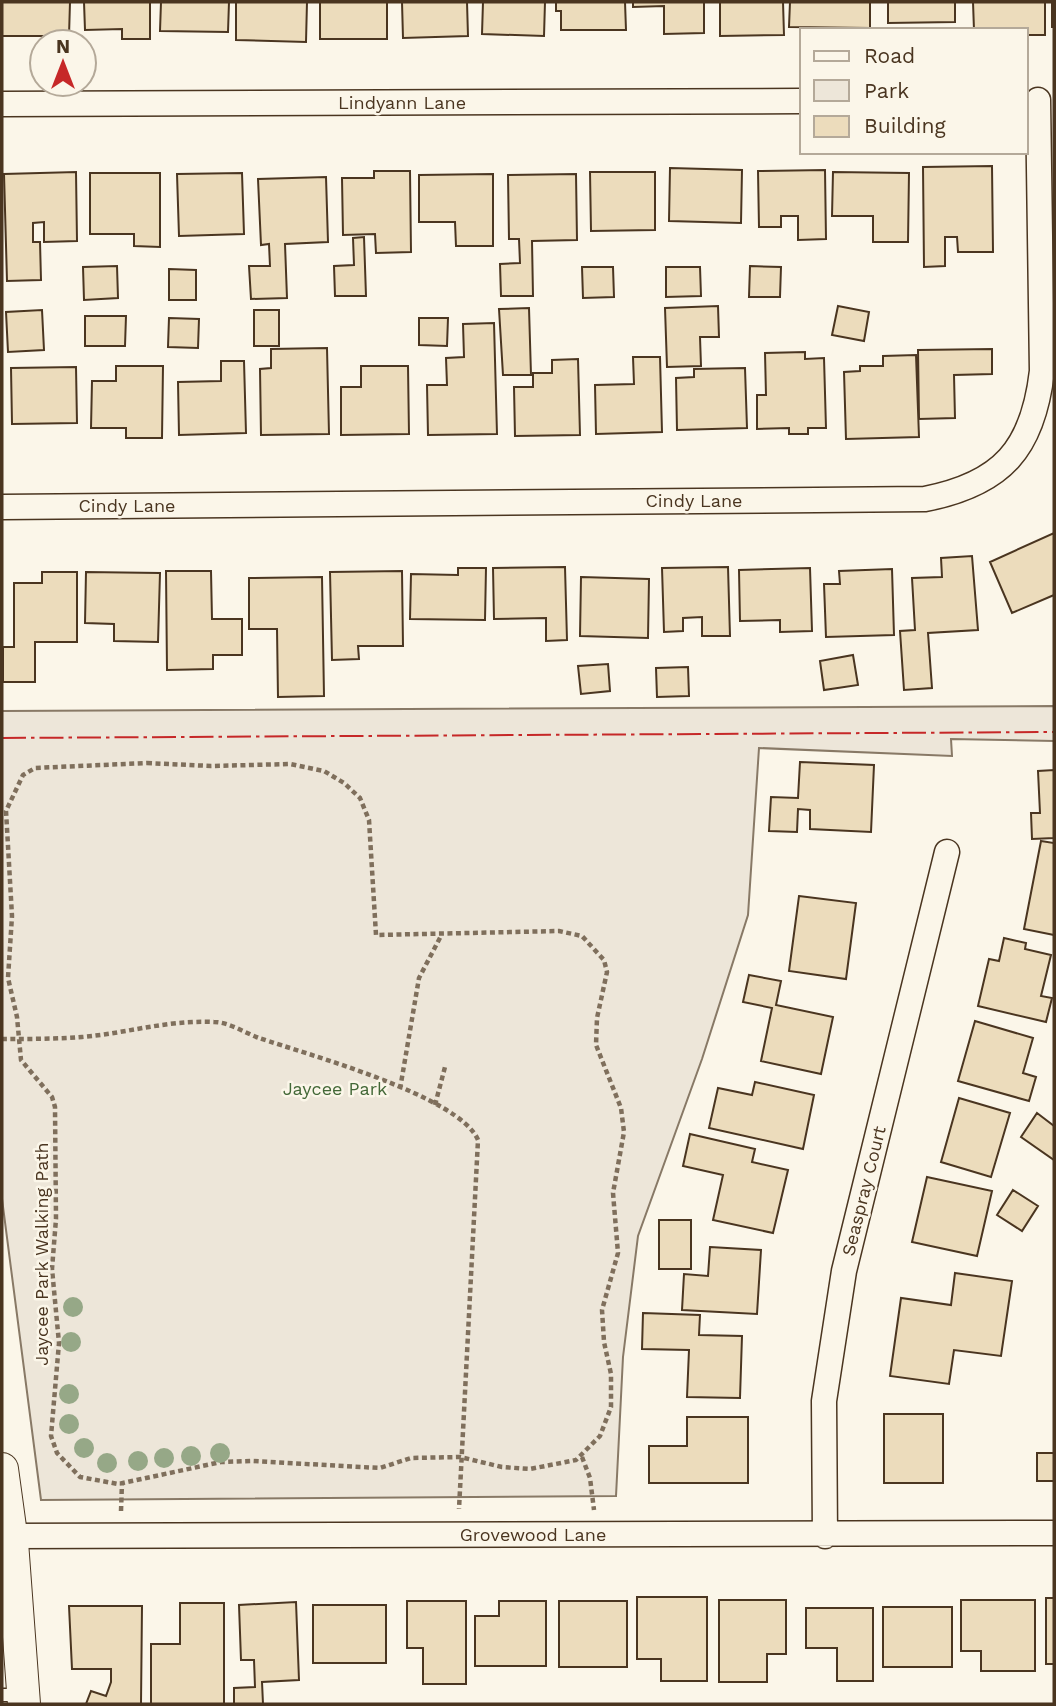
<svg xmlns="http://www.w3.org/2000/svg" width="1056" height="1706" viewBox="0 0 1056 1706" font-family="'Work Sans',sans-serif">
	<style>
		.green { fill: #ede6d9; stroke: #887966; stroke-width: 2 }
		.building { fill: #ecdcbc; stroke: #4a3520; stroke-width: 2 }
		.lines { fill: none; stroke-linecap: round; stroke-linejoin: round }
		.service-casing { stroke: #4a3520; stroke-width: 15 }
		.minor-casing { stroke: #4a3520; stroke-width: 27 }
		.tertiary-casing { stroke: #4a3520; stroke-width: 34 }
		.path { stroke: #7f6f5c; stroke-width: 4.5; stroke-dasharray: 5 3.5; stroke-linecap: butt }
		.service { stroke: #fbf6e9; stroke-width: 12 }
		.minor { stroke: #fbf6e9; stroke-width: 24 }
		.tertiary { stroke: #fbf6e9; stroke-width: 32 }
		.power { stroke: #c62828; stroke-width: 2; stroke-dasharray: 24 5 3.5 5; stroke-linecap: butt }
		.tree { fill: #96a887 }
		.labels { text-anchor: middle; stroke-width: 5; stroke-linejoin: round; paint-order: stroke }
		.street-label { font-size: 18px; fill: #4a3520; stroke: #fbf6e9 }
		.park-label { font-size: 18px; fill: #436837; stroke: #fbf6e9 }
	</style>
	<rect width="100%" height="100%" fill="#fbf6e9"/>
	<!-- green -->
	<path class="green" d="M1054 706V741L951 739 952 756 759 748 748 915 702 1059 638 1236 623 1357 616 1496 41 1500 2 1199V711Z"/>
	<!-- building -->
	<path class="building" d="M2 2H70L69 36H2Z
		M84 2H150V39H122V29L85 30Z
		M161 2H229L228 32 160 31Z
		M236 2H307L306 42 236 40Z
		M320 2H387V39H320Z
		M402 2H467L468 36 403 38Z
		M483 2H545L544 36 482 34Z
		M556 2H625L626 30H561V11H556Z
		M633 2H704V33L664 34V6L633 7Z
		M720 2H783L784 35 720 36Z
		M790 2H870V28L789 27Z
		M888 2H955V22L888 23Z
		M973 2H1045V35H1026V30H974Z
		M1052 2H1054V27H1052Z
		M992 166 993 252H958L957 237H945V266L924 267 923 167Z
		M670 168 742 170 741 223 669 221Z
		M825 170 826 239 798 240V216H781V227H759L758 171Z
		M374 171H410L411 252 376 253 375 234 343 235 342 178H374Z
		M76 172 77 241 44 242V222L33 223V242H40L41 280 7 281 4 174Z
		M590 172H655V230L591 231Z
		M833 172 909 173 908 242H873V216H832Z
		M90 173H160V247L134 246V234H90Z
		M242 173 244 234 179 236 177 174Z
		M493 174V246H456L455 222H419V175Z
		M576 174 577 240 532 241 533 296H501L500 264 520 263 519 239H509L508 175Z
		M326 177 328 242 285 244 287 298 251 299 249 266H270L269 244 261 245 258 179Z
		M364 237 366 296H335L334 266 354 265 353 238Z
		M117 266 118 298 84 300 83 267Z
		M750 266 781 267 780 297H749Z
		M582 267H613L614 297 583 298Z
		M666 267H700L701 296 666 297Z
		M169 269 196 270V300H169Z
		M718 306 719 337H700L701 366 667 367 665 308Z
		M838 306 869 312 864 341 832 335Z
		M529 308 531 375H503L499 309Z
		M42 310 44 350 8 352 6 312Z
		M254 310H279V346H254Z
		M85 316H126L125 346H85Z
		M169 318 199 319 198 348 168 347Z
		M419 318H448L447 346 419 345Z
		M494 323 497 434 428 435 427 385H447L446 358 464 357 463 324Z
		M327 348 329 434 261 435 260 369 271 368V349Z
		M992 349V374L954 375 955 418 919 419 918 350Z
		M805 352V359L824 358 826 428H808V434H789V428L757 429V395H766L765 353Z
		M916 355 919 437 846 439 844 372 860 371V366H883V356Z
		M633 357H660L662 432 596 434 595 385 634 384Z
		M578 359 580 435 515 436 514 387H533V373H552V360Z
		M221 361H244L246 433 179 435 178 382 221 381Z
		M116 366H163L162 438H126V428H91L92 381H116Z
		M361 366H408L409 434 341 435V387H361Z
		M76 367 77 423 12 424 11 368Z
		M745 368 747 428 677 430 676 378 694 377V369Z
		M1054 533V595L1012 613 990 562Z
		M972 556 978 630 928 633 932 688 904 690 900 631 915 630 912 578 942 577 941 558Z
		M565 567 567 640 546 641V618L494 619 493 568Z
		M728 567 730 636H702V617L683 618V631L664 632 662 568Z
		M458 568H486L485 620 410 619 411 574 458 575Z
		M810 568 812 631 780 632V620L740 621 739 570Z
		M892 569 894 635 826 637 824 584H840L839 571Z
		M166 571H211L212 619H242V655H213V669L167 670Z
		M402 571 403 646H358L359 659 332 660 330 572Z
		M42 572H77V642H35V682H3V647H14V583H42Z
		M86 572 160 573 158 642 114 641V624L85 623Z
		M322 577 324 696 278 697 277 629H249V578Z
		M581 577 649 579 648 638 580 636Z
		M853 655 858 685 824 690 820 661Z
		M608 664 610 691 581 694 578 666Z
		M688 667 689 696 657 697 656 668Z
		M800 762 874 765 871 832 810 829V810L798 809 797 832 769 831 771 797 798 798Z
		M1054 770V838L1032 839 1031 813H1040L1038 771Z
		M1041 841 1054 843V935L1024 929Z
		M799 896 856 903 846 979 789 971Z
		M1004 938 1026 943 1025 949 1051 955 1041 996 1052 998 1046 1022 978 1006 989 959 999 961Z
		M749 975 781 981 776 1005 833 1017 821 1074 761 1061 772 1008 743 1002Z
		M975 1021 1033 1038 1023 1073 1036 1077 1029 1101 958 1081Z
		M755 1082 814 1095 803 1149 709 1128 718 1088 752 1095Z
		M959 1098 1010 1113 991 1177 941 1162Z
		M1037 1113 1054 1126V1160L1021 1137Z
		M690 1134 755 1149 752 1162 788 1170 773 1233 713 1220 723 1175 683 1166Z
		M927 1177 992 1191 977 1256 912 1242Z
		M1013 1190 1038 1206 1022 1231 997 1215Z
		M659 1220H691V1269H659Z
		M710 1247 761 1250 757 1314 682 1310 684 1274 708 1276Z
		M955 1273 1012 1281 1001 1356 954 1350 949 1384 890 1376 901 1298 951 1305Z
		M643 1313 700 1315 699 1335 742 1336 740 1398 687 1397 689 1350 642 1349Z
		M884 1414H943V1483H884Z
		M687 1417H748V1483H649V1446H687Z
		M1037 1453H1054V1481H1037Z
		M637 1597H707V1681H661V1659H637Z
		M1046 1598H1054V1664H1046Z
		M719 1600H786V1654H767V1682H719Z
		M961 1600H1035V1671H981V1651H961Z
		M407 1601H466V1684H423V1648H407Z
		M499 1601H546V1666H475V1616H499Z
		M559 1601H627V1667H559Z
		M296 1602 299 1680 262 1682 263 1704H234V1688L255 1687 254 1660H241L239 1605Z
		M180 1603H224V1704H151V1644H180Z
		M313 1605H386V1663H313Z
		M69 1606H142L141 1704H86L91 1691 106 1696 111 1682V1669H72Z
		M883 1607H952V1667H883Z
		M806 1608H873V1681H837V1648H806Z"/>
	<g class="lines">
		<!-- service casing -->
		<g class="service-casing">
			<path id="service" d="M2 1695H23"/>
		</g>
		<!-- minor casing -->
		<g class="minor-casing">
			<path id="minor" d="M2 104 802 101
				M2 507 925 499C1002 484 1033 449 1042 371L1038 100
				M11 1536 1054 1533
				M825 1536 824 1401 844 1271 947 852"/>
		</g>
		<!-- tertiary casing -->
		<g class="tertiary-casing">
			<path id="tertiary" d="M2 1469 12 1542 24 1704"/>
		</g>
		<!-- path -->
		<path class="path" d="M147 763 211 766 290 764 324 771 344 783 360 798 369 820 376 935 559 931 582 936 604 960 607 972 597 1018 596 1045 621 1108 624 1132 613 1193 618 1253 602 1310 604 1342 611 1374V1407L600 1436 576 1460 530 1469 502 1467 460 1457 411 1458 380 1468 252 1461 221 1462 118 1484 80 1477 57 1453 51 1436 59 1343 52 1269 56 1219 55 1107 52 1097 21 1060 17 1017 8 978 12 916 6 811 23 775 35 768Z
			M2 1039C28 1039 56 1039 82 1037 129 1033 165 1020 214 1022 229 1022 245 1033 259 1038 306 1054 460 1096 478 1140L459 1509
			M400 1089 419 978 442 934
			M435 1105 445 1067
			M582 1457 590 1478 594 1510
			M121 1511 122 1483"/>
		<!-- service -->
		<use href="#service" class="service"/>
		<!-- minor -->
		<use href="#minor" class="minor"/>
		<!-- tertiary -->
		<use href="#tertiary" class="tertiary"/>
		<!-- power -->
		<path class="power" d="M2 738 1054 732"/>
	</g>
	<!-- trees -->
	<g class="tree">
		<circle cx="73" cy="1307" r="10"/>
		<circle cx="71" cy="1342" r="10"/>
		<circle cx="69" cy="1394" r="10"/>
		<circle cx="69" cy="1424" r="10"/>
		<circle cx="84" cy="1448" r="10"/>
		<circle cx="220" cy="1453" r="10"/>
		<circle cx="191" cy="1456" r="10"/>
		<circle cx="164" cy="1458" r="10"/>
		<circle cx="138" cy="1461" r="10"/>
		<circle cx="107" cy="1463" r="10"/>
	</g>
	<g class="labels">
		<!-- street labels -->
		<g class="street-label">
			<text x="402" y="109">Lindyann Lane</text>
			<text x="694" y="507">Cindy Lane</text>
			<text x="127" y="512">Cindy Lane</text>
			<text transform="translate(864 1191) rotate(-76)" y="6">Seaspray Court</text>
			<text transform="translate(42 1254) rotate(-90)" y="6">Jaycee Park Walking Path</text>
			<text x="533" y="1541">Grovewood Lane</text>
		</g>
		<!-- park labels -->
		<g class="park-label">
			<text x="335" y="1095">Jaycee Park</text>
		</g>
	</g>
	<!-- border -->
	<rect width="1056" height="1706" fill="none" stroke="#4a3520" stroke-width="7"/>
	<!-- legend -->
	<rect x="800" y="28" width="228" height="126" fill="#fbf6e9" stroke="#b4a999" stroke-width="2"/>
	<rect x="814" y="51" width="35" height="10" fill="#fbf6e9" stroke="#b4a999" stroke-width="2"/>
	<text x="864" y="63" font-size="21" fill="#4a3520">Road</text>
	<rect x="814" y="80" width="35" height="21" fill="#ede6d9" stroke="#b4a999" stroke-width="2"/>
	<text x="864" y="98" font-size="21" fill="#4a3520">Park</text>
	<rect x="814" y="116" width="35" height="21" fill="#ecdcbc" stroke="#b4a999" stroke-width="2"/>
	<text x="864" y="133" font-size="21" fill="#4a3520">Building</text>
	<!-- north arrow -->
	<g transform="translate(63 63)"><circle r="33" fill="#fbf6e9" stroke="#b4a999" stroke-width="2"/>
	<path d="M0-5L12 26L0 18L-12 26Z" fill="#c62828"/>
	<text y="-10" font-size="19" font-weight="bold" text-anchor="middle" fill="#4a3520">N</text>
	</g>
</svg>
